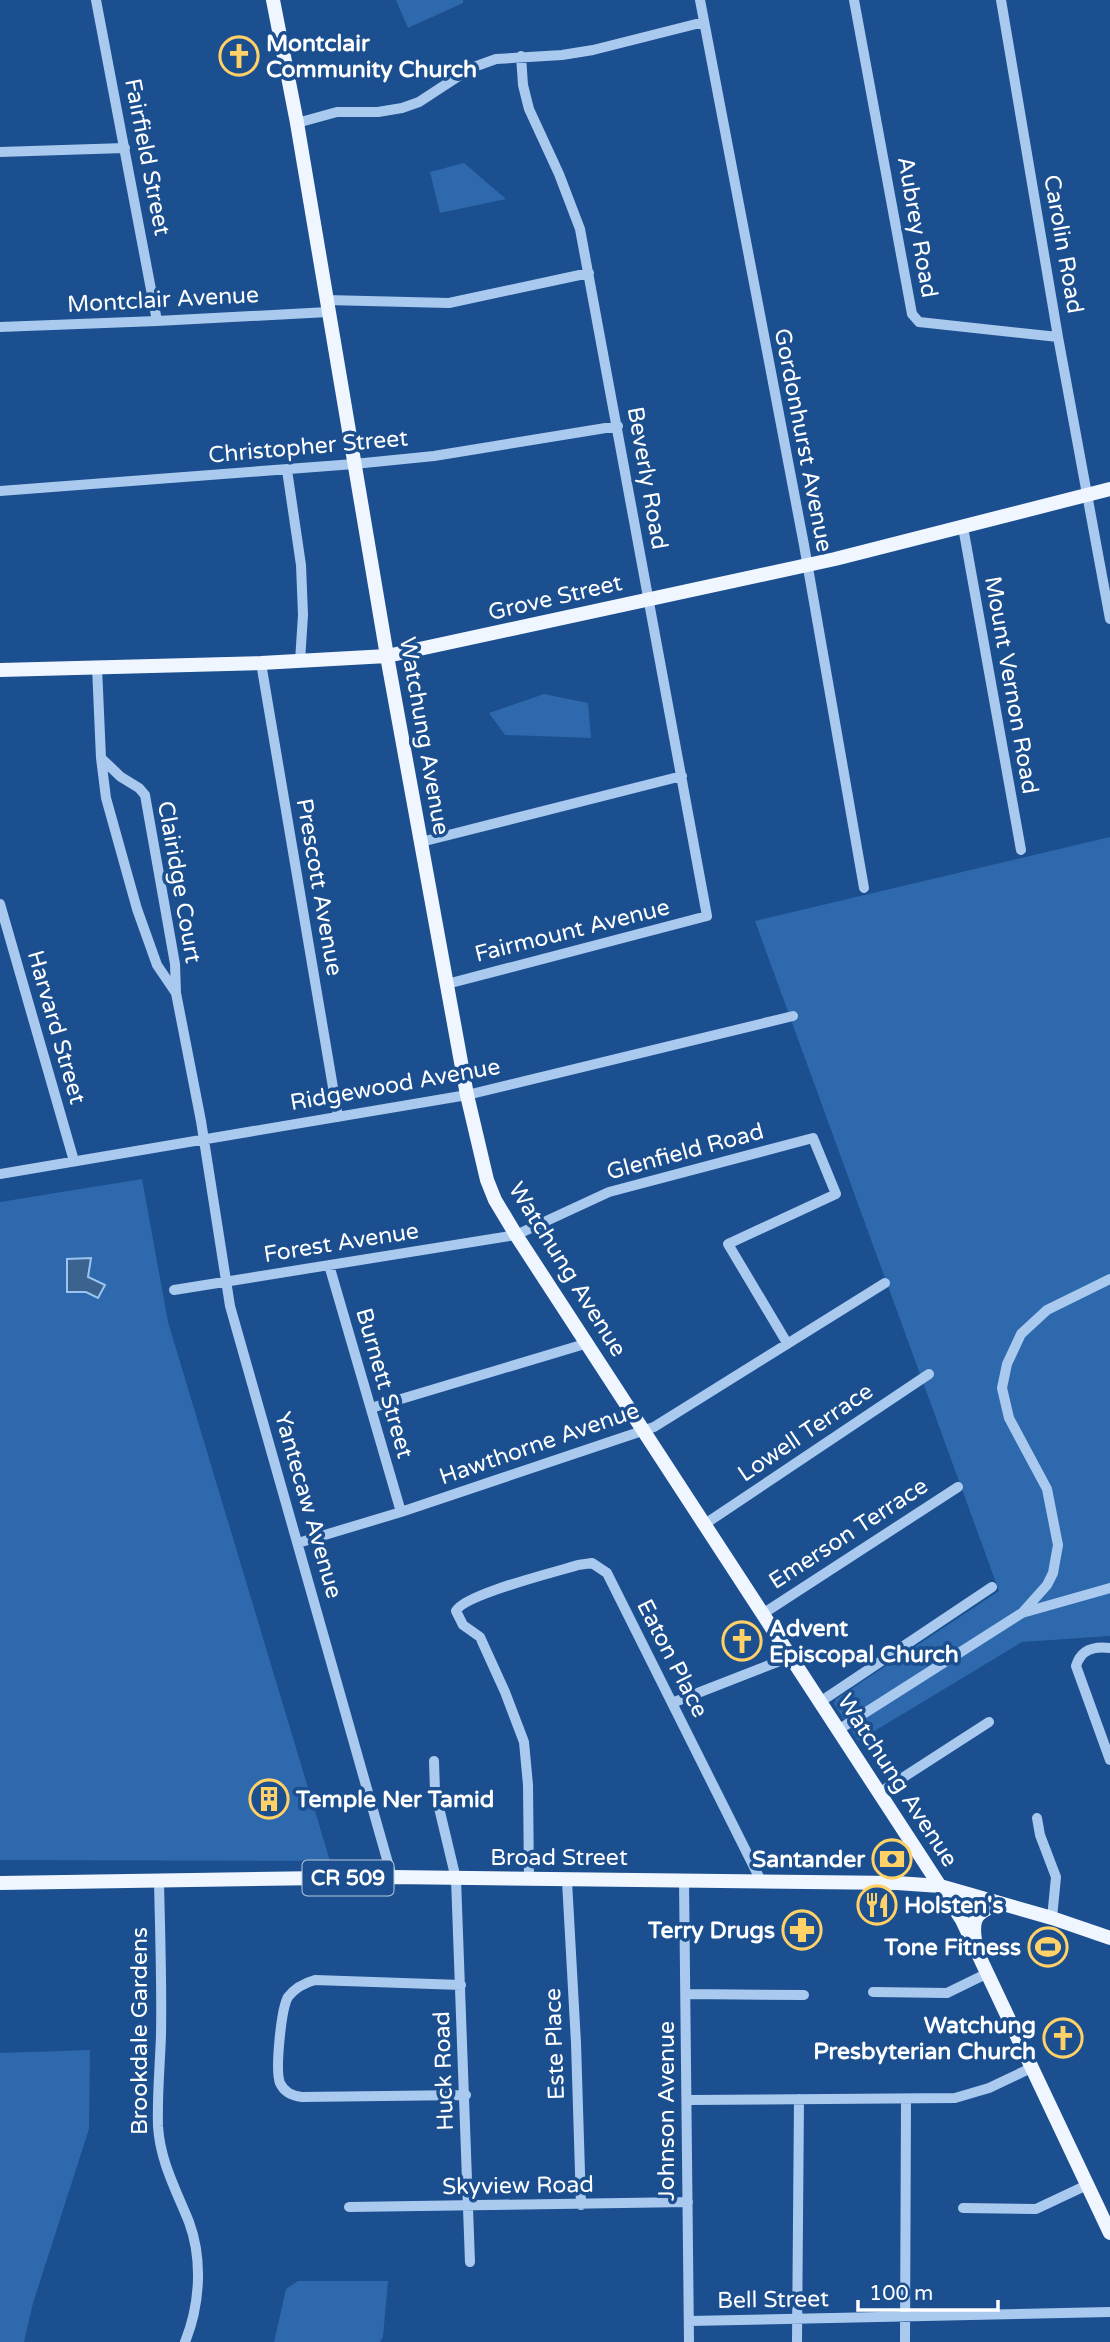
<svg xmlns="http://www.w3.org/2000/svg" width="1110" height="2342" viewBox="0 0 1110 2342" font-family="'Varela Round',sans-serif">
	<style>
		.green { fill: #2e69ad }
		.water { fill: #3c6290; stroke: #9cc4f0; stroke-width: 2 }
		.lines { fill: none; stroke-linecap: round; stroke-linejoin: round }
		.minor { stroke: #a9c9ee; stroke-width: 10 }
		.major { stroke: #f0f6ff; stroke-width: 14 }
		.labels { text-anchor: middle; stroke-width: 7; stroke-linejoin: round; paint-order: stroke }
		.shield { fill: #1b4f8f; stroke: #bbcadd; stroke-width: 2 }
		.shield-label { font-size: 21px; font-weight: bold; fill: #fff }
		.poi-label { font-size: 23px; font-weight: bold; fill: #fff; stroke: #1b4f8f; text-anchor: start }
		.street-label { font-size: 23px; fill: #fff; stroke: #1b4f8f }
	</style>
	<rect width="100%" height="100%" fill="#1b4f8f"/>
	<!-- green -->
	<path class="green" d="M396 0H463V3L408 28Z
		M464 163 506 199 440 213 430 172Z
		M544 694 588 703 591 738 505 735 489 713Z
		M1110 837V1636L1022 1642 858 1741 834 1704 836 1699 999 1591 755 921Z
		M142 1179 168 1322 330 1861 0 1860V1202Z
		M90 2050 89 2129 33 2303 24 2342H0V2053Z
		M298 2281H388L383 2337 380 2342H274L286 2289Z"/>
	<!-- water -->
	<path class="water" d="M91 1258 88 1277 105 1285 98 1298 86 1292H67V1259Z"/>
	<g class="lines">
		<!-- minor -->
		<path class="minor" d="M96 0 157 321
			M700 0 804 545 864 888
			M854 0 912 314 919 322 1058 337
			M1001 0 1058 337 1110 619
			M297 123 337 112H378L402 108 419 102 471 68 496 59 562 55 593 50 704 22
			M0 152 125 148
			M326 300 449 303 589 273
			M0 327 157 321 328 312
			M287 470 301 565 303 615 300 661
			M0 491 354 464 434 456 618 426
			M963 527 1021 850
			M261 663 338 1117
			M97 667 101 758 106 798 137 909 157 965 176 993
			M101 758 121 777 139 788 145 795 175 964 176 993 201 1121 230 1306 392 1877
			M421 842 682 776
			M0 904 74 1161
			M447 984 707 916 580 229 559 174 529 109 523 85 521 56
			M0 1174 467 1095 793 1016
			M329 1265 401 1512
			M174 1290 516 1235 609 1192 813 1138 836 1194 728 1244 787 1343
			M371 1408 588 1343
			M705 1524 929 1374
			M298 1543 401 1512 654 1427 885 1283
			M762 1612 764 1613 958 1487
			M1022 1613 1047 1585 1053 1573 1058 1545 1047 1489 1009 1418 1002 1388 1007 1364 1021 1334 1047 1310 1110 1279
			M1110 1648C1094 1646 1081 1649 1076 1666L1110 1760
			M820 1702 992 1587
			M672 1703 790 1657
			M838 1730 1022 1613 1110 1588
			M434 1761 435 1791 456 1879 470 2262
			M879 1793 989 1722
			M1037 1818 1040 1835 1056 1877 1052 1918
			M159 1880C160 1932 162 1983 161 2035 160 2065 157 2096 158 2126 160 2161 176 2190 189 2222 203 2260 200 2305 185 2342
			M529 1880 528 1785 524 1742 505 1692 480 1637 463 1625 456 1611C464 1594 556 1572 578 1565L592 1563 607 1573 761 1881
			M684 1880 689 2342
			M567 1881 576 2043 581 2205
			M461 1985 315 1980C304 1983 295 1988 288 1997 281 2009 275 2071 280 2083 284 2092 293 2096 302 2097L466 2095
			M873 1992 947 1993 988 1973
			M686 1994 804 1995
			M688 2100 955 2098 989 2088 1031 2068
			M349 2207 688 2202
			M963 2208 1036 2209 1087 2185
			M689 2321 1110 2312
			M797 2342 799 2099
			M905 2342 906 2099"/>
		<!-- major -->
		<path class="major" d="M273 0 297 123 387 656 467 1095 487 1180 495 1200 516 1235 962 1920 1110 2233
			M0 670 261 663 387 656 835 559 1110 489
			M0 1883 392 1877 897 1883 940 1886 1052 1918 1110 1938
			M975 1940C971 1915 979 1912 1000 1903"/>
	</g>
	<!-- icons -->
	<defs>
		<g id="church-ring" transform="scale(2.0125)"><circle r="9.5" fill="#1b4f8f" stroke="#ffd166" stroke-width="1.5"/><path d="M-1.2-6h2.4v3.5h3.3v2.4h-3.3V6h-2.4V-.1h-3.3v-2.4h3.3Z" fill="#ffd166"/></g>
		<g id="building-ring" transform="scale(2.0125)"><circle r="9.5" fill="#1b4f8f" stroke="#ffd166" stroke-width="1.5"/><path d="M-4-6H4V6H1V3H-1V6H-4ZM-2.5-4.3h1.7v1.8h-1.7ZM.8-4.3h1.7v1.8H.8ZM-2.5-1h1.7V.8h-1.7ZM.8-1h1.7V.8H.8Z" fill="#ffd166"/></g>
		<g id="bank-ring" transform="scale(2.0125)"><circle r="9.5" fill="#1b4f8f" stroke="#ffd166" stroke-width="1.5"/><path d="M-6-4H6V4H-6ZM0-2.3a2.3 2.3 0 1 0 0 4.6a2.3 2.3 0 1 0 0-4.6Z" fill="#ffd166"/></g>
		<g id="restaurant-ring" transform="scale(2.0125)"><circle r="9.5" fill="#1b4f8f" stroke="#ffd166" stroke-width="1.5"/><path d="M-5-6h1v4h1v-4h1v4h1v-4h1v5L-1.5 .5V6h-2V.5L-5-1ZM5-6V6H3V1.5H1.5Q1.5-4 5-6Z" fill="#ffd166"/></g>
		<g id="pharmacy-ring" transform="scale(2.0125)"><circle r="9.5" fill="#1b4f8f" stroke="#ffd166" stroke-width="1.5"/><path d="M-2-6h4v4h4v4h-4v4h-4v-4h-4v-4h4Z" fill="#ffd166"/></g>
		<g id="stadium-ring" transform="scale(2.0125)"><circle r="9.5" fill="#1b4f8f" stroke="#ffd166" stroke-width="1.5"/><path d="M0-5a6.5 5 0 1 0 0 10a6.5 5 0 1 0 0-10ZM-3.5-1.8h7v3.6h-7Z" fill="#ffd166"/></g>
	</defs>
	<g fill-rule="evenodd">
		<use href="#church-ring" x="239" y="56"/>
		<use href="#church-ring" x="742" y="1641"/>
		<use href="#building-ring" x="269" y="1799"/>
		<use href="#bank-ring" x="892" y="1859"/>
		<use href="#restaurant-ring" x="877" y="1905"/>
		<use href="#pharmacy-ring" x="802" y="1930"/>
		<use href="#stadium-ring" x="1048" y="1947"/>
		<use href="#church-ring" x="1063" y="2038"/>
	</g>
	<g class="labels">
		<!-- shield labels -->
		<rect class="shield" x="302.5" y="1860.5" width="91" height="35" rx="5"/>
		<g class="shield-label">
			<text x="348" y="1885">CR 509</text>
		</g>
		<!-- poi labels -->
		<g class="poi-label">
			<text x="266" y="51">Montclair<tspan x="266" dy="26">Community Church</tspan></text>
			<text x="769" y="1636">Advent<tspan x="769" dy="26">Episcopal Church</tspan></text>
			<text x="296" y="1807">Temple Ner Tamid</text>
			<text x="865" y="1867" text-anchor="end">Santander</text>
			<text x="904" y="1913">Holsten's</text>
			<text x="775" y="1938" text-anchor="end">Terry Drugs</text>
			<text x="1021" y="1955" text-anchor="end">Tone Fitness</text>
			<text x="1036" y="2033" text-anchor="end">Watchung<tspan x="1036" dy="26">Presbyterian Church</tspan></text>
		</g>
		<!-- street labels -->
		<g class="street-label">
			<text transform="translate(148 157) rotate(79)" y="8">Fairfield Street</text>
			<text transform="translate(918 227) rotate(80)" y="8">Aubrey Road</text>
			<text transform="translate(1064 244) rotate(80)" y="8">Carolin Road</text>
			<text transform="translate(163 299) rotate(-3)" y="8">Montclair Avenue</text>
			<text transform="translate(804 440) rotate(79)" y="8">Gordonhurst Avenue</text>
			<text transform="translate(308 446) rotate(-5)" y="8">Christopher Street</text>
			<text transform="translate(648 478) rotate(80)" y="8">Beverly Road</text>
			<text transform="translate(555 597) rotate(-13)" y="8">Grove Street</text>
			<text transform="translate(1012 685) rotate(80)" y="8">Mount Vernon Road</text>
			<text transform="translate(425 736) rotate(80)" y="8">Watchung Avenue</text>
			<text transform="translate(180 882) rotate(80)" y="8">Clairidge Court</text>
			<text transform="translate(320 887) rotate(80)" y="8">Prescott Avenue</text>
			<text transform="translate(572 930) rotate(-14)" y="8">Fairmount Avenue</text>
			<text transform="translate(57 1027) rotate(74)" y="8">Harvard Street</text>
			<text transform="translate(395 1084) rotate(-10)" y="8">Ridgewood Avenue</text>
			<text transform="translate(685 1151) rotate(-15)" y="8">Glenfield Road</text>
			<text transform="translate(341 1242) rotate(-9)" y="8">Forest Avenue</text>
			<text transform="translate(568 1269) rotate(58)" y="8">Watchung Avenue</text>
			<text transform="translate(385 1383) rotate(74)" y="8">Burnett Street</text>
			<text transform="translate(805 1432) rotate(-34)" y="8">Lowell Terrace</text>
			<text transform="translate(539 1443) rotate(-19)" y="8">Hawthorne Avenue</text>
			<text transform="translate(309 1505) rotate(74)" y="8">Yantecaw Avenue</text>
			<text transform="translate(848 1533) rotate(-33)" y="8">Emerson Terrace</text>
			<text transform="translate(673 1658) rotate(63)" y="8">Eaton Place</text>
			<text transform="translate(898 1780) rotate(57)" y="8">Watchung Avenue</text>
			<text x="559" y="1865">Broad Street</text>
			<text transform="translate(139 2031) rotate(-90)" y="8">Brookdale Gardens</text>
			<text transform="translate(554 2044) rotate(-92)" y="8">Este Place</text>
			<text transform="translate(443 2071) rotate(-92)" y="8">Huck Road</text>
			<text transform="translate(666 2111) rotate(-90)" y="8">Johnson Avenue</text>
			<text transform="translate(518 2185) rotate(-1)" y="8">Skyview Road</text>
			<text transform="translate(773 2299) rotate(-1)" y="8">Bell Street</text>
		</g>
	</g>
	<!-- scale -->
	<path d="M858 2300v10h140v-10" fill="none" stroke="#ffffff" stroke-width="3.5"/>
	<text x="869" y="2300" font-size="21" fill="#ffffff" stroke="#1b4f8f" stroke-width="5" paint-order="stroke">100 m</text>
</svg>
